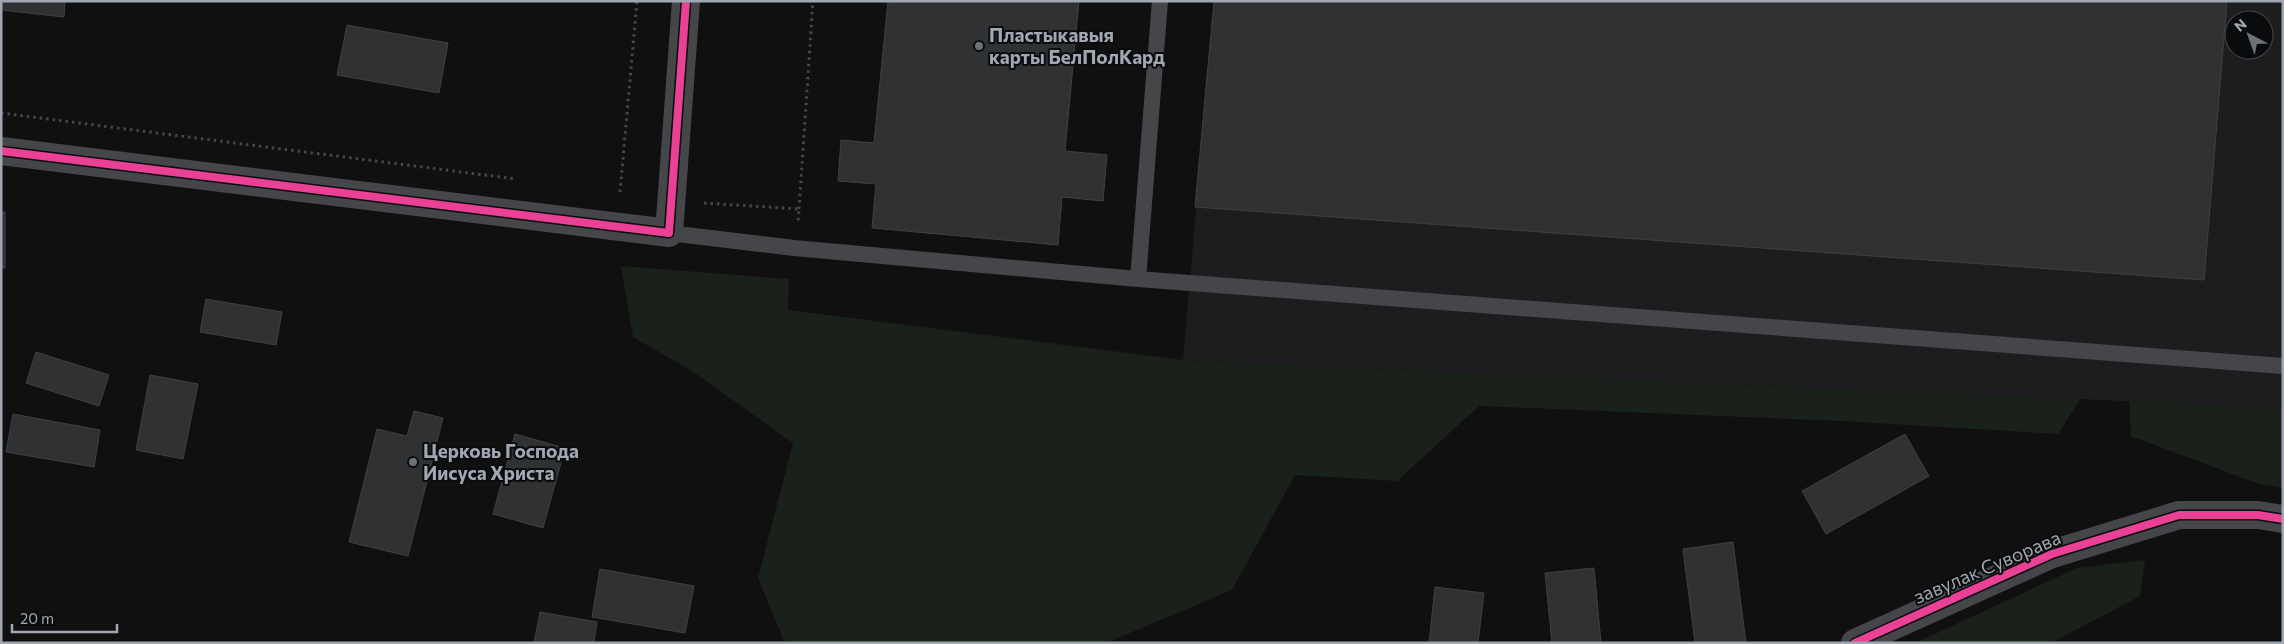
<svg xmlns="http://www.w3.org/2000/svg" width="2284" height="644" viewBox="0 0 2284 644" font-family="Commissioner,sans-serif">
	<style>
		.built { fill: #1d1d1f; fill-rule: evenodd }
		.green { fill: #1a201a }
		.building { fill: #303133; stroke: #3e4144 }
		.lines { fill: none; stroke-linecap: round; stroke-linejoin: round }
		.path { stroke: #46474b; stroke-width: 3; stroke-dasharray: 2.5 4; stroke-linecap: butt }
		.lane { stroke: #444649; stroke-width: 16 }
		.street { stroke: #444649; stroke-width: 28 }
		.cycleway-casing { stroke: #0a0b0c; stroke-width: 11 }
		.cycleway { stroke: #ea4096; stroke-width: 8 }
		.poi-dot { fill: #6e7279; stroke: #0a0b0c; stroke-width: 2 }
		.labels { text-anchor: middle; stroke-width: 4; stroke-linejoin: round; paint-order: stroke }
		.poi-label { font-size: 19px; font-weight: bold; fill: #a0a7b2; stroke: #0a0b0c; text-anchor: start }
		.street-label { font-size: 19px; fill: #a0a7b2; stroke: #0a0b0c }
	</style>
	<rect width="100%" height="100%" fill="#101010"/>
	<!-- built -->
	<path class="built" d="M1214 1H2283V408L1183 360ZM2234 20H2264V50H2234Z"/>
	<!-- green -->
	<path class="green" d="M621 266 789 279 788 310 1183 360 2080 399 2058 434 1841 421 1479 406 1397 481 1295 475 1232 590 1106 643H795L784 641 758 578 793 443 692 371 633 337Z
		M2129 400 2283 408V488L2259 484 2131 436Z
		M2145 560 2140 596 2051 643H1915L2077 568Z"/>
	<!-- building -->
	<path class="building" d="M1 1H65L64 17 1 10Z
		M888 1H1079L1065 151 1107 155 1103 201 1062 197 1058 245 872 228 876 184 838 181 841 140 874 143Z
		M1214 1H2227L2204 280 1195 207Z
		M347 25 448 43 439 93 337 75Z
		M1 212H5V268H1Z
		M206 299 282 312 276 345 200 332Z
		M36 352 109 375 99 406 26 383Z
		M150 375 198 384 183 459 136 450Z
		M414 411 443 418 408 556 349 542 377 429 407 436Z
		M13 414 100 430 94 467 6 452Z
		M515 434 565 448 543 528 493 514Z
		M1905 434 1929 476 1826 534 1802 491Z
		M1733 542 1746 643H1695L1683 549Z
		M1594 568 1601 643H1552L1545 573Z
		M600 569 694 586 685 633 592 617Z
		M1435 587 1484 593 1478 643H1429Z
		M540 612 597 622 594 643H534Z"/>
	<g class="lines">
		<!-- path -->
		<path class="path" d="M1 113 516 179
			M620 192 637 1
			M704 203 799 209 798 222
			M799 209 813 1"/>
		<!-- lane -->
		<path class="lane" d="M669 233 794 248 1138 279 1160 1
			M1138 279 2283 366"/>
		<!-- street -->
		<path class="street" d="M1 151 669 233 686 1
			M1855 643 2052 554 2179 515H2258L2283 519"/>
		<!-- cycleway casing -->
		<g class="cycleway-casing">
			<path id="cycleway" d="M1 151 669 233 686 1
				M1855 643 2052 554 2179 515H2258L2283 519"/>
		</g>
		<!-- cycleway -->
		<use href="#cycleway" class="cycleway"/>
	</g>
	<!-- markers -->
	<g class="poi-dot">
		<circle cx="979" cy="46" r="5"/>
		<circle cx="413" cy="462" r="5"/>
	</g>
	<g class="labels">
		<!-- poi labels -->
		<g class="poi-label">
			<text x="989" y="42">Пластыкавыя<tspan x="989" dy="22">карты БелПолКард</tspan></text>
			<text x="423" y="458">Церковь Господа<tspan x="423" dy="22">Иисуса Христа</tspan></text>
		</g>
		<!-- street labels -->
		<g class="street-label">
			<text transform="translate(1987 567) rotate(-23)" y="7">завулак Суворава</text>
		</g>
	</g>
	<!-- border -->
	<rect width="2284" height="644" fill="none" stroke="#a0a7b2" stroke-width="5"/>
	<!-- north arrow -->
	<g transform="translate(2249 35) rotate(319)"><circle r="24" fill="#0a0b0c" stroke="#46494e"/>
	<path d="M0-4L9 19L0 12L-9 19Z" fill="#6e7279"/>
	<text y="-8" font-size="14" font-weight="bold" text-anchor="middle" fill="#a0a7b2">N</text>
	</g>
	<!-- scale -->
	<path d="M12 624v8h105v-8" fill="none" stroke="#a0a7b2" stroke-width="2.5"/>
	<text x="20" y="624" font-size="15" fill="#a0a7b2" stroke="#0a0b0c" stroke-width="4" paint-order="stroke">20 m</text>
</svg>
